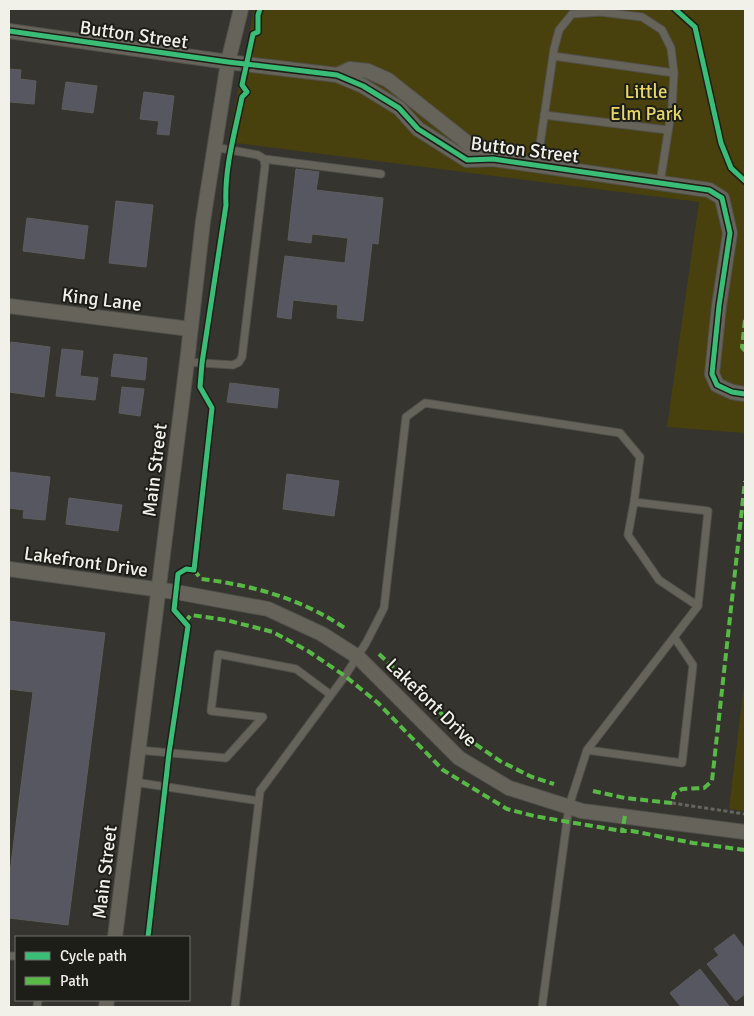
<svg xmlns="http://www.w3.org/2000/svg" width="754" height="1016" viewBox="0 0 754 1016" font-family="Signika,sans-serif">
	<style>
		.green { fill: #48410e }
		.building { fill: #565761; stroke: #5d5d5d }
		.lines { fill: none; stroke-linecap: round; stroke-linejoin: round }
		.lane-casing { stroke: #52514d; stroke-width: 9 }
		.street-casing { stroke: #52514d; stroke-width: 16 }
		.path { stroke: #67665e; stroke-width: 3; stroke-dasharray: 4 2.5; stroke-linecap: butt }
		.lane { stroke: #66645a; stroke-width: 7 }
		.street { stroke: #66645a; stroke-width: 14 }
		.quiet { stroke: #58b947; stroke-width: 4; stroke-dasharray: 8 4; stroke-linecap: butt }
		.cycleway-casing { stroke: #1e1e19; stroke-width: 8 }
		.cycleway { stroke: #3abd76; stroke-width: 5 }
		.labels { text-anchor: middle; stroke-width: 4; stroke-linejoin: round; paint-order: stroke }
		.street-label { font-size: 19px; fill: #f1f0e9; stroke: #1e1e19 }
		.park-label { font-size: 19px; fill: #e7d666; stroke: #1e1e19 }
	</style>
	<rect width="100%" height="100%" fill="#35342e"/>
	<!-- green -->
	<path class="green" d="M254 9H745V433L667 427 699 202 228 142Z
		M745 676V811L729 809Z"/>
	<!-- building -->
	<path class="building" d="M9 69 21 70 20 79 36 81 34 104 9 102Z
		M66 82 97 86 93 113 62 109Z
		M144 92 174 96 169 135 157 134 159 121 140 119Z
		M296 169 319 172 316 190 383 198 378 244 372 243 363 321 337 318 338 305 293 300 291 319 277 317 285 256 345 263 348 238 312 234 311 243 288 240Z
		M116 201 153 205 146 267 109 263Z
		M27 218 88 226 84 259 23 251Z
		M11 342 50 347 44 397 9 392V359Z
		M62 349 83 351 80 376 98 378 95 400 56 396Z
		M114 354 147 358 145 380 111 376Z
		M230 383 279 389 277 408 227 402Z
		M122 387 144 389 140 416 119 413Z
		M9 472 50 477 45 520 23 518 24 510 9 508Z
		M287 474 339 481 334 516 283 509Z
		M69 498 122 505 118 531 66 524Z
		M9 621 105 633 68 925 9 918V880L33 692 9 689Z
		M734 934 745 949V994L736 1001 707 964 719 955 714 949Z
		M700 969 729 1006 727 1007H681L670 993Z"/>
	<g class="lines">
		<!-- lane casing -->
		<g class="lane-casing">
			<path id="lane" d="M553 56 674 73
				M544 115 668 130
				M264 159 381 174
				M537 165 554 49 559 30 572 14 600 12 642 17 662 30 671 48 674 73 672 107 660 183
				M187 362 233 365 239 362 242 357 265 166 264 159 258 155 214 147
				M634 502 628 535 659 580 698 606
				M138 750 226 758 263 717 211 711 218 654 296 669 331 695
				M587 750 682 763 693 665 674 637
				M134 782 259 801
				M9 956H16
				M37 1007 38 1000
				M235 1007 260 791 345 676 366 643 384 608 406 417 425 403 620 433 640 457 634 502 708 511 698 606 587 750 569 806 542 1007"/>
		</g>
		<!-- street casing -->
		<g class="street-casing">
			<path id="street" d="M9 31 228 62 337 75 363 86 399 108 418 129 467 160 493 159 709 190 722 198 730 233 719 306 712 374 717 385 732 392 745 394
				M337 75 350 69 368 71 388 80 480 153 493 159
				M9 306 190 329
				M9 569 176 592 268 609 322 634 358 657 459 758 509 788 582 811 745 832
				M115 937 187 362 203 221 228 62 241 9
				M106 1007 107 1000"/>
		</g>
		<!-- path -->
		<path class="path" d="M672 803 745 814"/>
		<!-- lane -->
		<use href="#lane" class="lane"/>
		<!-- street -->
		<use href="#street" class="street"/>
		<!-- quiet -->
		<path class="quiet" d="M745 320 742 347 745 351
			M194 570 201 579C252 585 303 599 346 629
			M185 622 191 615 226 620 273 632 308 651 345 676 378 703 443 770 507 809 534 816 622 831
			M379 654 468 739 500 761 532 777 554 784
			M593 791 625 798 672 803 674 794 682 789 704 788 712 781 745 481
			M625 816 622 831H632L693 843 745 850"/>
		<!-- cycleway casing -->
		<g class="cycleway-casing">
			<path id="cycleway" d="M675 9 695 27 721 143 731 168 745 181
				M9 31 228 62 337 75 363 86 399 108 418 129 467 160 493 159 709 190 722 198 730 233 719 306 712 374 717 385 732 392 745 394
				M148 937 169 753 188 626 174 610 178 574 186 569 194 570 212 408 200 387 202 363 226 205C224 169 235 132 242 97L247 92 242 85 253 34 258 32V15L260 9"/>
		</g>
		<!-- cycleway -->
		<use href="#cycleway" class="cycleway"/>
	</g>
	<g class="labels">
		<!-- street labels -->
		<g class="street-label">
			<text transform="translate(134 34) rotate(8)" y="7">Button Street</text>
			<text transform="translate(525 149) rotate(7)" y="7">Button Street</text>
			<text transform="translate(102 299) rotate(7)" y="7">King Lane</text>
			<text transform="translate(154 470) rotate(-83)" y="7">Main Street</text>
			<text transform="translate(86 561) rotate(8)" y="7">Lakefront Drive</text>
			<text transform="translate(432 702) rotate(44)" y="7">Lakefont Drive</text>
			<text transform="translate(104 872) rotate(-83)" y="7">Main Street</text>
		</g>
		<!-- park labels -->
		<g class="park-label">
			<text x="646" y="98">Little<tspan x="646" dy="22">Elm Park</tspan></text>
		</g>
	</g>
	<!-- border -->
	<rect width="754" height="1016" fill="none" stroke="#f1f0e9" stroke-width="20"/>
	<!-- legend -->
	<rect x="15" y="936" width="175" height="65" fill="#1e1e19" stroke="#72726c"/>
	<rect x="25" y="952" width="25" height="8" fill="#3abd76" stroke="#72726c"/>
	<text x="60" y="961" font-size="15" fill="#f1f0e9">Cycle path</text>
	<rect x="25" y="977" width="25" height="8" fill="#58b947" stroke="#72726c"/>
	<text x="60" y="986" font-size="15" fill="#f1f0e9">Path</text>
</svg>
